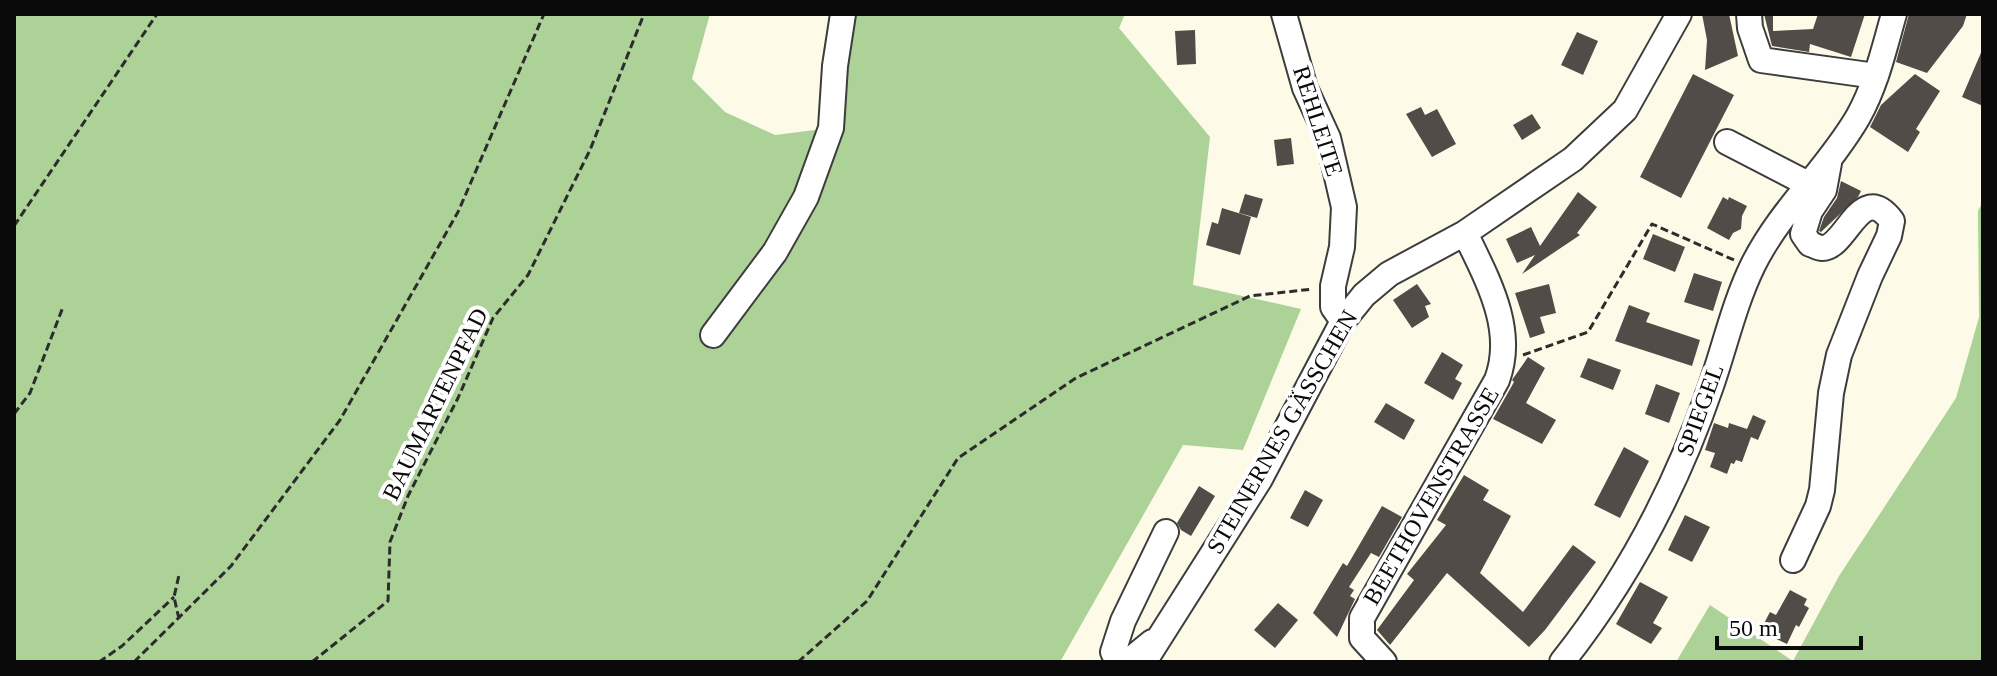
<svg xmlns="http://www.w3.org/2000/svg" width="1997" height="676" viewBox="0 0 1997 676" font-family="Georgia,serif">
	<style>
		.forest { fill: #acd297 }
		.building { fill: #514c47 }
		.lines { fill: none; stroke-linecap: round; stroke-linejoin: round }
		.minor-casing { stroke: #3d3d3d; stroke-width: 28 }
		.path { stroke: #2c2c2c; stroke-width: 3; stroke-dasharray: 8 4; stroke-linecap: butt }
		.minor { stroke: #fff; stroke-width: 24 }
		.labels { text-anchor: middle; stroke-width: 8; stroke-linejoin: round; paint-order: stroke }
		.street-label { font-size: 24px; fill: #0a0a0a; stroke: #fff }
	</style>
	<rect width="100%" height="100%" fill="#fdfbe8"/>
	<!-- forest -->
	<path class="forest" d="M14 14H710L692 79 725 112 775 135 831 128 843 14H1125L1119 28 1210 137 1193 285 1301 309 1243 450 1183 445 1060 662H14Z
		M1983 201V662H1676L1710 605 1793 661 1839 576 1956 398 1979 317 1978 211Z"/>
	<!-- building -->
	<path class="building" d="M1702 14H1729L1738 56 1705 70 1707 40Z
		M1764 14H1773V31L1813 29 1818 14H1865L1851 57 1810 44 1809 52 1772 46Z
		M1909 14H1967L1963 26 1927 73 1896 62Z
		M1195 30 1196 64 1177 65 1175 31Z
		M1577 32 1598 41 1583 75 1561 65Z
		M1983 48V106L1962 97Z
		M1693 74 1734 95 1681 198 1640 177Z
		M1915 74 1940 91 1916 129 1920 132 1908 152 1870 127 1881 105Z
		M1421 107 1425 115 1437 109 1456 144 1432 157 1406 114Z
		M1532 114 1541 128 1522 140 1513 125Z
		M1291 138 1294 164 1277 166 1274 140Z
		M1841 181 1861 191 1858 197 1821 232 1819 231 1824 217 1837 198Z
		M1578 192 1597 207 1577 233 1580 235 1522 274 1535 255 1517 263 1506 239 1531 227 1540 246Z
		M1245 194 1263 199 1257 218 1239 213Z
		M1723 197 1728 200 1729 197 1747 206 1742 216 1741 229 1733 233 1729 240 1707 228Z
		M1222 208 1251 217 1240 255 1206 245 1212 222 1218 224Z
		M1653 234 1685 247 1675 272 1643 259Z
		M1694 273 1722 282 1713 311 1684 302Z
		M1417 284 1431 304 1425 306 1429 317 1412 328 1393 300Z
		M1549 284 1556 313 1540 317 1545 333 1530 338 1515 293Z
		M1629 305 1650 313 1646 322 1700 340 1692 366 1615 341Z
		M1442 352 1463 365 1455 379 1462 383 1453 400 1424 383Z
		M1528 357 1545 368 1526 403 1556 420 1542 444 1493 419 1514 382 1512 380Z
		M1588 358 1621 370 1613 390 1580 377Z
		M1656 384 1680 393 1669 423 1645 414Z
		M1386 403 1415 420 1404 440 1374 422Z
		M1753 415 1766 421 1758 440 1751 437 1742 462 1736 460 1734 464 1731 463 1727 474 1710 467 1715 453 1705 450 1714 423 1728 428 1729 423 1747 429Z
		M1624 447 1649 461 1620 518 1594 505Z
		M1464 475 1489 490 1483 500 1511 516 1480 573 1523 612 1573 545 1596 562 1545 630 1529 647 1447 573 1390 645 1377 630 1414 580 1407 574 1446 525 1437 520Z
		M1199 486 1215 496 1191 536 1181 530 1177 523Z
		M1305 490 1323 500 1308 527 1290 518Z
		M1382 506 1402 517 1379 557 1371 553 1349 587 1354 590 1350 596 1355 599 1337 637 1313 613 1343 563 1347 566Z
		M1685 515 1710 527 1692 562 1668 550Z
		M1640 582 1668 597 1653 623 1662 628 1651 644 1616 624Z
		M1790 590 1807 599 1804 605 1809 608 1799 627 1796 625 1787 644 1760 631 1770 612 1776 615Z
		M1278 603 1298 620 1275 648 1254 630Z"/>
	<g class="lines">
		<!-- minor casing -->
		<g class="minor-casing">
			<path id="minor" d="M1284 14 1305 88 1328 138 1344 207 1342 247 1333 286V307L1343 321
				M1749 14 1750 28 1761 60 1876 76
				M1727 142 1808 184
				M713 335 775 252 806 197 831 128 835 66 843 14
				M1793 560 1818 506 1822 490 1831 393 1839 355 1870 276 1889 236 1892 221C1860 179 1847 248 1822 248 1818 248 1814 245 1810 244L1803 234 1810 211 1824 190 1829 163
				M1152 642 1130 660 1117 659 1113 652 1123 621 1166 532
				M1144 662 1260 479 1343 321 1364 295 1389 274 1465 233 1573 159 1625 110 1679 14
				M1384 662 1362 638V618L1497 380C1516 329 1487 279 1465 233
				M1562 662C1627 580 1677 485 1711 386 1725 346 1734 304 1753 265 1781 209 1827 170 1858 117 1876 85 1884 49 1894 14"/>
		</g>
		<!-- path -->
		<path class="path" d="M14 226 157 14
			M1523 355 1588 332 1652 224 1734 260
			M14 414 30 393 63 307
			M179 619 174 597 179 575
			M99 662 122 646 174 597
			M134 662 231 566 340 420 458 212 544 14
			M312 662 388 601 390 542 408 496 458 398 493 318 528 275 590 150 644 14
			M798 662 867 601 958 458 1076 378 1250 296 1313 289"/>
		<!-- minor -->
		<use href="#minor" class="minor"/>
	</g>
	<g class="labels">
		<!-- street labels -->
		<g class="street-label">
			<text transform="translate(1318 121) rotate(72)" y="8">REHLEITE</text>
			<text transform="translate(435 404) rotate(-64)" y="8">BAUMARTENPFAD</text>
			<text transform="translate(1700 410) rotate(-70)" y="8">SPIEGEL</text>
			<text transform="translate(1282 432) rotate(-60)" y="8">STEINERNES GÄSSCHEN</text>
			<text transform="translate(1431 496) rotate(-60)" y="8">BEETHOVENSTRASSE</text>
		</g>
	</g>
	<!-- border -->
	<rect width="1997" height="676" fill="none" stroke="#0a0a0a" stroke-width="32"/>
	<!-- scale -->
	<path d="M1717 636v12h144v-12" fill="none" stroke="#0a0a0a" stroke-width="4"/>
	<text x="1729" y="636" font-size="24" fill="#0a0a0a" stroke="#ffffff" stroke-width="6" paint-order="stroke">50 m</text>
</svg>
